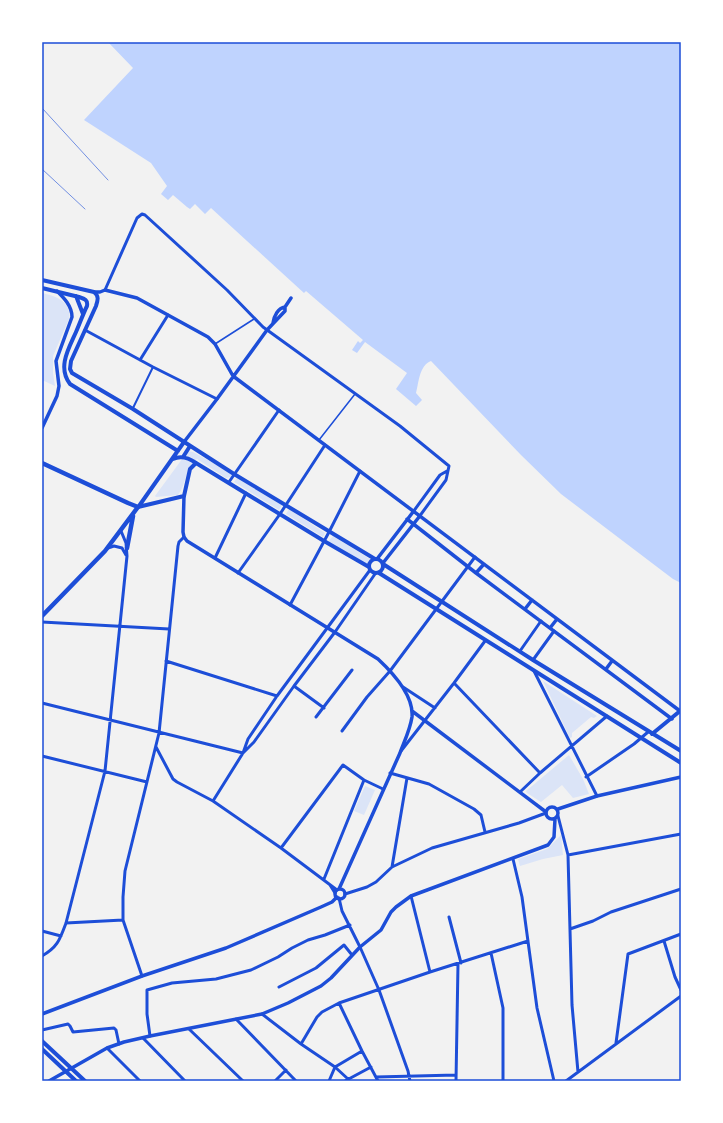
<svg xmlns="http://www.w3.org/2000/svg" width="723" height="1123" viewBox="0 0 723 1123" font-family="Jost,sans-serif">
	<style>
		.green { fill: #dbe4f7 }
		.water { fill: #bfd3fe }
		.lines { fill: none; stroke-linecap: round; stroke-linejoin: round }
		.service { stroke: #1d4ed8; stroke-width: 1.5 }
		.pedestrian { stroke: #1d4ed8; stroke-width: 2 }
		.minor { stroke: #1d4ed8; stroke-width: 3 }
		.tertiary { stroke: #1d4ed8; stroke-width: 3.5 }
		.secondary { stroke: #1d4ed8; stroke-width: 4 }
		.primary { stroke: #1d4ed8; stroke-width: 4.5 }
		.tram { stroke: #7290e2; stroke-width: 1 }
		.neatline { fill: none; stroke: #1d4ed8; stroke-width: 1.5 }
	</style>
	<rect width="100%" height="100%" fill="#f2f2f2"/>
	<!-- green -->
	<path class="green" d="M42 293C55 296 72 301 69 319L53 356V373L55 386 42 380Z
		M188 451 193 452 230 472 232 474 231 477 226 478 197 459C184 467 188 482 178 495L156 497 155 496Z
		M237 478 282 505 279 510 234 482Z
		M289 509 325 533 323 537 286 514Z
		M333 536 370 559 366 564 328 542Z
		M543 681 597 716 594 718 591 717 572 733V737L570 738Z
		M569 755 583 779 589 794 573 798 562 785 541 802 527 793 526 791Z
		M365 786 375 790 364 815 354 811Z
		M561 835 563 855 543 859 520 866 518 859 547 849Z"/>
	<!-- water -->
	<path class="water" d="M108 42H681V583L673 579 561 494 521 455 431 361C419 366 419 382 416 393L422 400 416 406 396 389 407 373 365 342 357 353 352 350 358 341 360 343 363 340 306 291 304 293 211 208 205 214 195 204 190 209 187 207 173 195 168 200 161 194 167 186 151 163 84 120 133 68Z"/>
	<g class="lines">
		<!-- service -->
		<path class="service" d="M215 344 254 319
			M319 440 355 394"/>
		<!-- pedestrian -->
		<path class="pedestrian" d="M133 408 153 367"/>
		<!-- minor -->
		<path class="minor" d="M105 290 137 218 142 214 145 215 227 290 263 327 400 426 449 466 446 480 419 517
			M85 330 153 367 217 399
			M140 360 168 315
			M229 482 279 410
			M413 512 440 475 447 471
			M108 548 114 546 122 548 126 555
			M215 558 246 493
			M238 573 280 514 325 445
			M290 605 329 532 360 471
			M42 622 169 629
			M520 651 541 621
			M533 660 554 631
			M166 661 277 696
			M534 671 597 796
			M454 683 540 773
			M294 686 324 708
			M403 687 435 708
			M42 703 243 753
			M316 717 352 670
			M342 731 367 697 390 671 475 557
			M156 747 173 779 177 782 213 801 281 848 337 890
			M401 751 454 683 485 641
			M243 753 254 742 294 686 335 632 375 574
			M42 756 147 782
			M390 773 429 784 474 809 481 815 485 832
			M586 777 634 744 648 732
			M520 792 540 773 607 716
			M213 801 243 753 248 739 277 696 370 570
			M558 816 568 855 572 1005 578 1072
			M281 848 343 765 364 780
			M568 855 681 834
			M513 859 522 897 537 1008 554 1081
			M392 867 407 778
			M324 879 364 780 383 789
			M330 885 335 893
			M345 894 367 887 376 882 392 867 432 848 519 823 546 813
			M411 896 430 972
			M339 898 342 911 360 947 379 990 408 1071 410 1081
			M449 917 461 963
			M66 923 123 920
			M570 929 593 921 611 912 681 889
			M42 931 61 936
			M664 941 675 977 681 990
			M491 953 503 1008V1081
			M42 956C58 947 60 939 66 923L105 771 127 556 126 543 121 531
			M142 976 123 920V897L125 871 159 733 178 546 179 542 184 537
			M279 987 316 968 344 945 352 955
			M339 1003 362 1051 378 1081
			M262 1014 301 1044 335 1067 348 1079
			M236 1019 296 1081
			M189 1029 243 1081
			M42 1030 68 1024 70 1026 73 1032 114 1028 116 1030 119 1044
			M150 1036 147 1014V990L172 983 216 979 251 970 278 957 292 948 308 940 325 935 350 925
			M143 1038 185 1081
			M616 1043 628 954 681 934
			M301 1044 317 1017 322 1012 339 1003 430 972 528 941
			M107 1048 140 1081
			M376 1077 456 1075
			M275 1081 286 1070
			M329 1081 335 1067 362 1051
			M345 1081 371 1067
			M456 1081 458 964
			M566 1081 681 996"/>
		<!-- tertiary -->
		<path class="tertiary" d="M94 292H100L105 290 137 298 208 337 215 344 233 376 680 711
			M273 323C274 316 278 308 285 307
			M42 428 57 396 59 386 56 361 72 317C72 306 64 298 57 291
			M184 442 217 399 267 330 285 311V307L291 298
			M184 496 183 532 184 537 187 541 378 659C393 673 414 695 412 717 410 730 404 742 400 753L339 889
			M407 519 476 573 672 719
			M377 559 413 512
			M383 563 419 517
			M476 573 484 564
			M525 609 532 600
			M550 628 557 619
			M606 669 612 661
			M412 711 546 812
			M546 813a6 6 0 1 1 12 0a6 6 0 1 1-12 0Z
			M558 809 597 796 681 777
			M335 894a5 5 0 1 1 10 0a5 5 0 1 1-10 0Z
			M42 1014 142 976 226 948 321 907 332 902 337 897
			M49 1081 107 1048 124 1042 150 1036 262 1014 288 1003 321 986 331 978 360 947 381 930 391 912 396 907 411 896 548 845 554 837 555 819"/>
		<!-- secondary -->
		<path class="secondary" d="M42 280 94 292C99 296 98 300 96 306L71 361 70 369 72 373 133 409 234 474 375 559
			M42 288 79 297C85 299 88 300 87 306 83 314 80 323 76 332 69 348 57 367 70 384L178 451
			M76 296 83 314
			M183 457 190 446
			M173 459C181 455 189 458 196 463
			M139 506 184 442
			M138 507 184 496 190 469 196 463 324 541 369 567
			M369 566a7 7 0 1 1 14 0a7 7 0 1 1-14 0Z
			M383 564 533 660 681 751
			M379 573 681 763
			M652 734 680 711 681 712
			M42 1041 85 1081
			M42 1049 76 1081"/>
		<!-- primary -->
		<path class="primary" d="M42 463 128 503 138 507 105 551 42 616
			M127 548 133 516"/>
		<!-- tram -->
		<path class="tram" d="M42 108 108 180
			M42 169 85 209"/>
	</g>
	<!-- border -->
	<rect width="723" height="1123" fill="none" stroke="#ffffff" stroke-width="86"/>
	<rect x="43" y="43" width="637" height="1037" class="neatline"/>
</svg>
